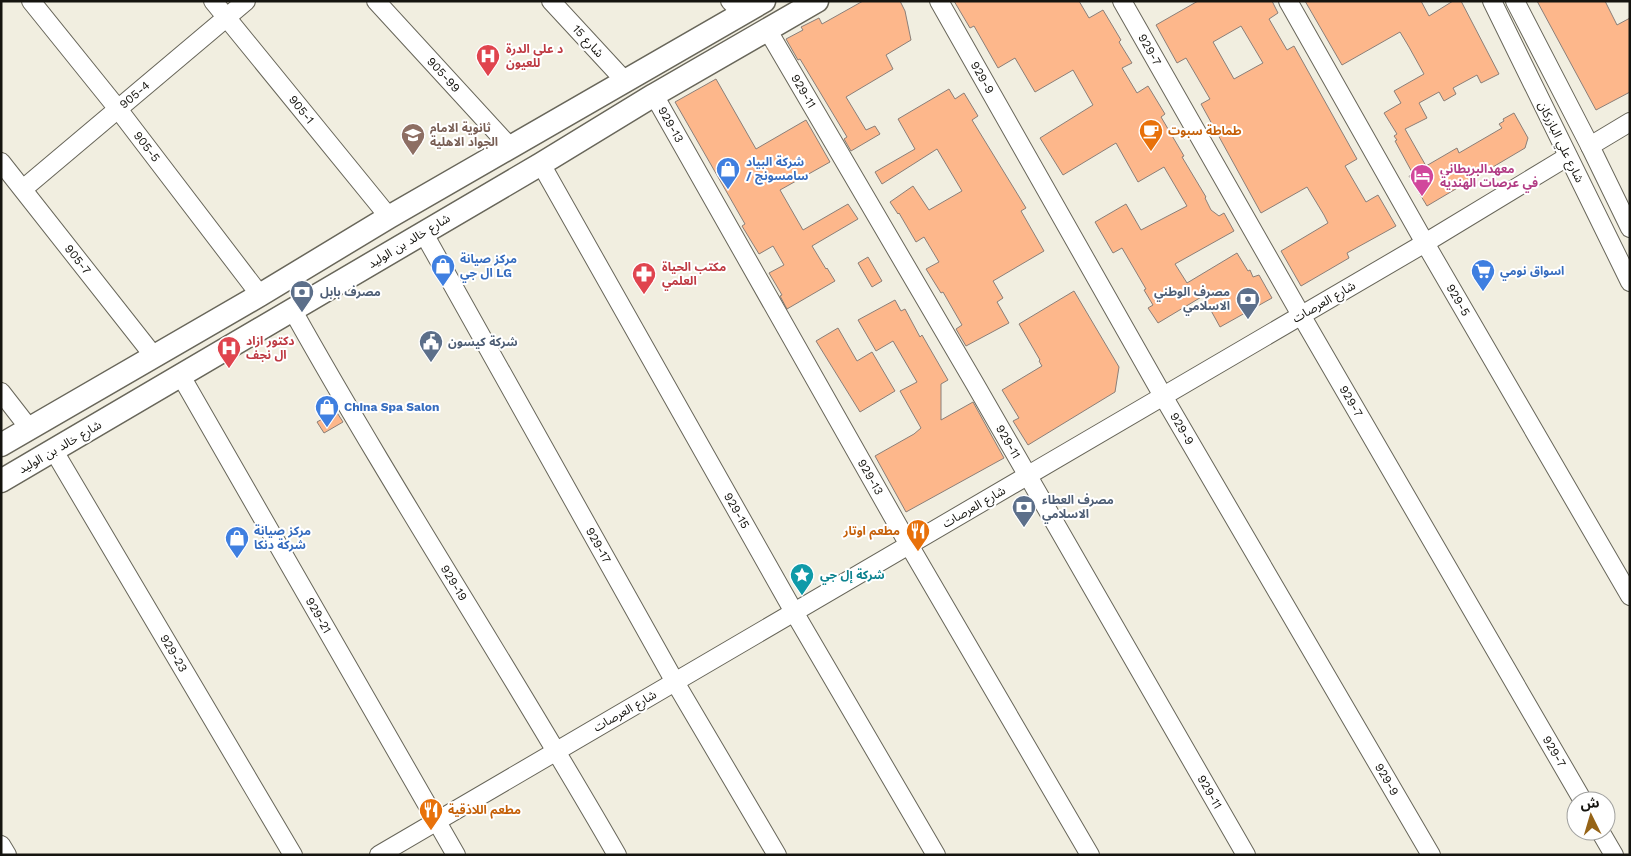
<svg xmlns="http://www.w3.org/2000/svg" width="1631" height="856" viewBox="0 0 1631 856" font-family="'Work Sans','Noto Sans Arabic',sans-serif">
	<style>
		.building { fill: #fdb78b; stroke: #8b7f78; fill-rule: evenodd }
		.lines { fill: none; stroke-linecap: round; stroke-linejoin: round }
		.minor-casing { stroke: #68665a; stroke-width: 20 }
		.major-casing { stroke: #68665a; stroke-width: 25 }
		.minor { stroke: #fff; stroke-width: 18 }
		.major { stroke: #fff; stroke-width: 22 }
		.labels { text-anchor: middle; stroke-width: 4; stroke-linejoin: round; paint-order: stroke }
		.street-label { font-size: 12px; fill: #15140f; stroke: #fff }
		.health-label { font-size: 12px; font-weight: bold; fill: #be3a42; stroke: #fff; text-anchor: start }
		.education-label { font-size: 12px; font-weight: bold; fill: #785e54; stroke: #fff; text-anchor: start }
		.food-label { font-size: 12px; font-weight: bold; fill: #c56008; stroke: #fff; text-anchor: start }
		.shop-label { font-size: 12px; font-weight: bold; fill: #366cbe; stroke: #fff; text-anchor: start }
		.hotel-label { font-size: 12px; font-weight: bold; fill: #b23c85; stroke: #fff; text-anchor: start }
		.service-label { font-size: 12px; font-weight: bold; fill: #4e5e75; stroke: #fff; text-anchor: start }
		.culture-label { font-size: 12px; font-weight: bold; fill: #0d838f; stroke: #fff; text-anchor: start }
	</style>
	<rect width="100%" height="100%" fill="#f1eee0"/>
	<!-- building -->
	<path class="building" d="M863 1H900L905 11 911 40 886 55 893 69 846 97 866 130 875 126 880 134 851 151 844 139 847 137 800 59 798 60 786 39 803 30 801 27 819 18 822 24Z
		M954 1H1079L1089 18 1103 10 1121 40 1119 42 1132 63 1122 68 1137 93 1148 86 1165 114 1161 117 1184 156 1182 157 1206 197 1205 198 1211 210 1219 216 1224 213 1234 231 1175 264 1187 283 1237 253 1248 271 1250 270 1253 277 1259 275 1272 298 1220 327 1203 296 1158 323 1148 308 1153 305 1144 290 1146 289 1122 248 1113 253 1095 222 1126 204 1141 230 1187 206 1164 167 1138 182 1116 143 1063 175 1040 138 1093 105 1073 70 1035 92 1015 58 998 68 974 26 970 28Z
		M1198 1H1272L1278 13 1269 19 1287 50 1294 46 1357 159 1345 166 1366 202 1378 195 1396 226 1347 253 1349 258 1301 286 1281 251 1328 223 1324 215 1307 187 1261 213 1201 104 1210 99 1186 58 1177 63 1156 25ZM1241 26 1263 63 1234 79 1213 42Z
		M1305 1H1421L1429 16 1453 1H1461L1499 74 1481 83 1477 75 1453 88 1456 94 1444 101 1439 92 1419 103 1427 118 1405 129 1426 166 1457 148 1459 153 1502 128 1499 124 1504 121 1503 119 1514 113 1528 138 1525 148 1427 206 1409 176 1413 174 1395 141 1397 140 1394 136 1397 134 1384 113 1401 103 1394 91 1424 74 1409 47 1400 32 1342 65Z
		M1537 1H1605L1617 25 1630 18V92L1596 110Z
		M716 79 756 149 806 120 830 162 780 190 803 230 848 204 858 219 812 246 826 269 827 268 835 281 787 309 780 296 782 295 769 273 784 265 773 246 759 254 742 226 745 224 675 102Z
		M949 89 955 99 964 93 978 116 972 120 1026 208 1021 211 1044 251 993 281 1003 298 997 302 1009 323 966 346 956 329 962 325 943 292 941 293 926 269 939 262 924 237 916 242 899 213 898 214 890 202 913 186 929 210 962 191 937 149 882 184 875 172 915 149 898 119Z
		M868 257 882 281 872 287 858 263Z
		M1074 291 1119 367 1115 392 1028 445 1013 421 1019 418 1002 390 1042 366 1039 361 1040 360 1019 324Z
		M895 300 901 311 905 309 920 337 922 335 948 380 941 384V420L973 402 1004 458 906 512 875 456 914 434 921 428 900 391 917 382 893 341 876 351 858 320Z
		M838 328 857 361 872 352 895 391 860 412 816 341Z
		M336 411 343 422 324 433 317 422Z"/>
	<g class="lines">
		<!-- minor casing -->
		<g class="minor-casing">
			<g id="minor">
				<path id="s1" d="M31 1 118 109 260 295"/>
				<path id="s2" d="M213 1 389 217"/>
				<path id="s3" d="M376 1 510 147"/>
				<path d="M551 1 625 81"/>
				<path d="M730 1 742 13"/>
				<path id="s4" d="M939 1 1163 396 1431 855"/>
				<path id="s5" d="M1122 1 1301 315 1583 801"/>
				<path id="s6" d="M1288 1 1425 243 1630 596"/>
				<path d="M1492 1 1630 282"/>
				<path d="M1515 1 1590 146 1630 228"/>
				<path id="s7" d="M767 29 975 384 1246 855"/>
				<path id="s8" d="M654 95 909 545 1090 855"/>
				<path d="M1590 146 1630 122"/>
				<path id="s9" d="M1 162 153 355"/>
				<path id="s10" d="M541 164 794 612 936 855"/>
				<path id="s11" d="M23 189 246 1"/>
				<path id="s12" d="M423 232 675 682 777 855"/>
				<path id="s13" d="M293 311C396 495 512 672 617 855"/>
				<path id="s14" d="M181 376 456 855"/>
				<path d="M1 392 29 428"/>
				<path id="s15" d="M54 451 293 855"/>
				<path d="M1600 831 1614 855"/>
				<path d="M1 845 7 855"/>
				<path d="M379 855 1425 243 1567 157"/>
			</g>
		</g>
		<!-- major casing -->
		<g class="major-casing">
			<path id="major" d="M1 445 260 295 389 217 764 1
				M1 481 541 164 654 95 817 1"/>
		</g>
		<!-- minor -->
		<use href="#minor" class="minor"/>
		<!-- major -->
		<use href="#major" class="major"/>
	</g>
	<!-- icons -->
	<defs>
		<g id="hospital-pin" transform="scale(1.25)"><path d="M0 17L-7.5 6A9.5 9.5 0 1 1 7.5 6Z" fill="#e0444e" stroke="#fff"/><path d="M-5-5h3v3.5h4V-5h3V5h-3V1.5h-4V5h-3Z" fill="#fff"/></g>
		<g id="cafe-pin" transform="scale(1.25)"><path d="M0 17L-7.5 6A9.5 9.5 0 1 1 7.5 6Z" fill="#e8710a" stroke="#fff"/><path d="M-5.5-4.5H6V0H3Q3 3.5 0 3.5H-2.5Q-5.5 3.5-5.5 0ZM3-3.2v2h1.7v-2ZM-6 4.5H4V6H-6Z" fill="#fff"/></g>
		<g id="school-pin" transform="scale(1.25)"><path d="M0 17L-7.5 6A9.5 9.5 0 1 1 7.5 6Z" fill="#8d6e63" stroke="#fff"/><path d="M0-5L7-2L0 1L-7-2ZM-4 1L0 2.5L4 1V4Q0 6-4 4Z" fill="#fff"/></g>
		<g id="shop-pin" transform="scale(1.25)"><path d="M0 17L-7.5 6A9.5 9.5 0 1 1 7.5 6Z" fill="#3f7fe0" stroke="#fff"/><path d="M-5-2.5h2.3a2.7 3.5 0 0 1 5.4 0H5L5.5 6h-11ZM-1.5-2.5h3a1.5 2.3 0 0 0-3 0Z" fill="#fff"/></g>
		<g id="hotel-pin" transform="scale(1.25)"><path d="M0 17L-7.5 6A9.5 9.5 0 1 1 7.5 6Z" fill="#d1479c" stroke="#fff"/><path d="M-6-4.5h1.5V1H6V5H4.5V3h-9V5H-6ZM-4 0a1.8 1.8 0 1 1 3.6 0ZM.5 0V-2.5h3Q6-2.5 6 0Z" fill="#fff"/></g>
		<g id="supermarket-pin" transform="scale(1.25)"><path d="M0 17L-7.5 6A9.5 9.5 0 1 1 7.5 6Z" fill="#3f7fe0" stroke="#fff"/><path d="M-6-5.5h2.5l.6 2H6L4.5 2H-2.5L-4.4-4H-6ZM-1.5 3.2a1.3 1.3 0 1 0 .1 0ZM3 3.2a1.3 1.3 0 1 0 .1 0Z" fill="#fff"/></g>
		<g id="pharmacy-pin" transform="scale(1.25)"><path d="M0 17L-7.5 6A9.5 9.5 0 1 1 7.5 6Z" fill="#e0444e" stroke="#fff"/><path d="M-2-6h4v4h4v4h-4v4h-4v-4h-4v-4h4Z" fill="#fff"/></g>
		<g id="bank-pin" transform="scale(1.25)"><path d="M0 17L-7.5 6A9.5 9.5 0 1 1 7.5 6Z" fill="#5c6f8a" stroke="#fff"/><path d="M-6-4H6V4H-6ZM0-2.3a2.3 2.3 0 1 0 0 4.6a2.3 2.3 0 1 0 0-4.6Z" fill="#fff"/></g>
		<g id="civic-pin" transform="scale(1.25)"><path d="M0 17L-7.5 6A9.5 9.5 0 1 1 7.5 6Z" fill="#5c6f8a" stroke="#fff"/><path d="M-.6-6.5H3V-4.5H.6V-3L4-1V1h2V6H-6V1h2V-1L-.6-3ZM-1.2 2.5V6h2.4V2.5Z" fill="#fff"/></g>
		<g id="restaurant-pin" transform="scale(1.25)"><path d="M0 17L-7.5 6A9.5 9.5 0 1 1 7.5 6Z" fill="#e8710a" stroke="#fff"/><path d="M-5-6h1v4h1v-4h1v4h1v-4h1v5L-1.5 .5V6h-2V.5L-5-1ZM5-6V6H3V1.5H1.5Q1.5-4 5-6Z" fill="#fff"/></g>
		<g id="sight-pin" transform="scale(1.25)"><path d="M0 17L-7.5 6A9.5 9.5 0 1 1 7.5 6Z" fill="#0f9aa8" stroke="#fff"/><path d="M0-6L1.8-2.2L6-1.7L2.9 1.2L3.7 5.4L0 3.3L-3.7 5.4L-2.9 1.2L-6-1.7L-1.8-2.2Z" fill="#fff"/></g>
	</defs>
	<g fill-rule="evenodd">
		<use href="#hospital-pin" x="488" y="56"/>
		<use href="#cafe-pin" x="1151" y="131"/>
		<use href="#school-pin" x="413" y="135"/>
		<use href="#shop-pin" x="728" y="169"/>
		<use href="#hotel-pin" x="1422" y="176"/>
		<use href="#shop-pin" x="443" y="266"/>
		<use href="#supermarket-pin" x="1483" y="271"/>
		<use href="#pharmacy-pin" x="644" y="274"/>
		<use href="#bank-pin" x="302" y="292"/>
		<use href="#bank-pin" x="1248" y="299"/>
		<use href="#civic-pin" x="431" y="342"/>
		<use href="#hospital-pin" x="229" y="348"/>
		<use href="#shop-pin" x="327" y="407"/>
		<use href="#bank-pin" x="1024" y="507"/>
		<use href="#restaurant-pin" x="918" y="531"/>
		<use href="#shop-pin" x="237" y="538"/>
		<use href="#sight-pin" x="802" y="575"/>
		<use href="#restaurant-pin" x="431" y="810"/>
	</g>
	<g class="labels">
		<!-- street labels -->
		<g class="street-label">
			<text transform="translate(588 41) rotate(47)" y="4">شارع 15</text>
			<text dy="4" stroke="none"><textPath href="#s5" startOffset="56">929-7</textPath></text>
			<text dy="4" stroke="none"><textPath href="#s3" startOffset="100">905-99</textPath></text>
			<text dy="4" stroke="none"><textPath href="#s4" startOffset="88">929-9</textPath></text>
			<text dy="4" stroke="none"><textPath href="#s7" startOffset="72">929-11</textPath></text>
			<text dy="4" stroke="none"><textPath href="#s11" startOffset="146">905-4</textPath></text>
			<text dy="4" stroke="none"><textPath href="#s2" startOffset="140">905-1</textPath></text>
			<text dy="4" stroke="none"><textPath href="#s8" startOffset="34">929-13</textPath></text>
			<text transform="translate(1561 142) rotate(64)" y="4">شارع علي البازركان</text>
			<text dy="4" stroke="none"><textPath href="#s1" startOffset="186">905-5</textPath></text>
			<text transform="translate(409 241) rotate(-31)" y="4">شارع خالد بن الوليد</text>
			<text dy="4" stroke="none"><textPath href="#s9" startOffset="124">905-7</textPath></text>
			<text dy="4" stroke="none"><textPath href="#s6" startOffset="344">929-5</textPath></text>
			<text transform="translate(1324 302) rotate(-30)" y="4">شارع العرصات</text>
			<text dy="4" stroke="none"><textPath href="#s5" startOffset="461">929-7</textPath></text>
			<text dy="4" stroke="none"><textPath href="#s4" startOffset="492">929-9</textPath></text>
			<text dy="4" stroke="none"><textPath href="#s7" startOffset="478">929-11</textPath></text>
			<text transform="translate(60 447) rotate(-30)" y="4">شارع خالد بن الوليد</text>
			<text dy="4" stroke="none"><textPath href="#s8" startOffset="439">929-13</textPath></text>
			<text transform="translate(974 507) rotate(-30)" y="4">شارع العرصات</text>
			<text dy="4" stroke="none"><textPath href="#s10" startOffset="398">929-15</textPath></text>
			<text dy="4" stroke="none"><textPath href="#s12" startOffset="359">929-17</textPath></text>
			<text dy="4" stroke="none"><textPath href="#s13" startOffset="316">929-19</textPath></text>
			<text dy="4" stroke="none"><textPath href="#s14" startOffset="276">929-21</textPath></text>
			<text dy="4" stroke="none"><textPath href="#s15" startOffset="235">929-23</textPath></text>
			<text transform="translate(625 711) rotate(-30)" y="4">شارع العرصات</text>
			<text dy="4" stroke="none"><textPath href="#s5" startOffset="866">929-7</textPath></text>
			<text dy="4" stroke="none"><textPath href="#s4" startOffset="898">929-9</textPath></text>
			<text dy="4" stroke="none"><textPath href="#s7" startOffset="882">929-11</textPath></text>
		</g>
		<!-- health labels -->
		<g class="health-label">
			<text x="506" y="53">د علي الدرة<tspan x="506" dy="14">للعيون</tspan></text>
			<text x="662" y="271">مكتب الحياة<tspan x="662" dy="14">العلمي</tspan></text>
			<text x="246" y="345">دكتور ازاد<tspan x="246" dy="14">ال نجف</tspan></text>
		</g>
		<!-- education labels -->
		<g class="education-label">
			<text x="430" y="132">ثانوية الامام<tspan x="430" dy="14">الجواد الاهلية</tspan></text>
		</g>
		<!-- food labels -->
		<g class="food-label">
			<text x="1168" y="135">طماطة سبوت</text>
			<text x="900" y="535" text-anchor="end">مطعم اوتار</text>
			<text x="448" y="814">مطعم اللاذقية</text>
		</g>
		<!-- shop labels -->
		<g class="shop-label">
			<text x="746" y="166">شركة البياد<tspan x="746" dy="14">/ سامسونج</tspan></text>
			<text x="460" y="263">مركز صيانة<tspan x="460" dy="14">ال جي LG</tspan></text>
			<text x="1500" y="275">اسواق نومي</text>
			<text x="344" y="411">China Spa Salon</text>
			<text x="254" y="535">مركز صيانة<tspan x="254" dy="14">شركة دنكا</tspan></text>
		</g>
		<!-- hotel labels -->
		<g class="hotel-label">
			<text x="1440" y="173">معهدالبريطاني<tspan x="1440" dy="14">في عرصات الهندية</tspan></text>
		</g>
		<!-- service labels -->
		<g class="service-label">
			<text x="320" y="296">مصرف بابل</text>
			<text x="1230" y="296" text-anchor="end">مصرف الوطني<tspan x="1230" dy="14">الاسلامي</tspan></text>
			<text x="448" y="346">شركة كيسون</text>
			<text x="1042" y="504">مصرف العطاء<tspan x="1042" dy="14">الاسلامي</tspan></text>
		</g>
		<!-- culture labels -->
		<g class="culture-label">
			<text x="820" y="579">شركة إل جي</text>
		</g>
	</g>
	<!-- border -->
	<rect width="1631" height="856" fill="none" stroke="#15140f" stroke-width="5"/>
	<!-- north arrow -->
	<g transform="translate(1591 816) rotate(355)"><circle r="24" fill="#ffffff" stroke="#a1a19f"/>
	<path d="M0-4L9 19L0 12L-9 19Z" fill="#966417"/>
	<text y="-8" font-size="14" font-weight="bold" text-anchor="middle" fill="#15140f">ش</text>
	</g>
</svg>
